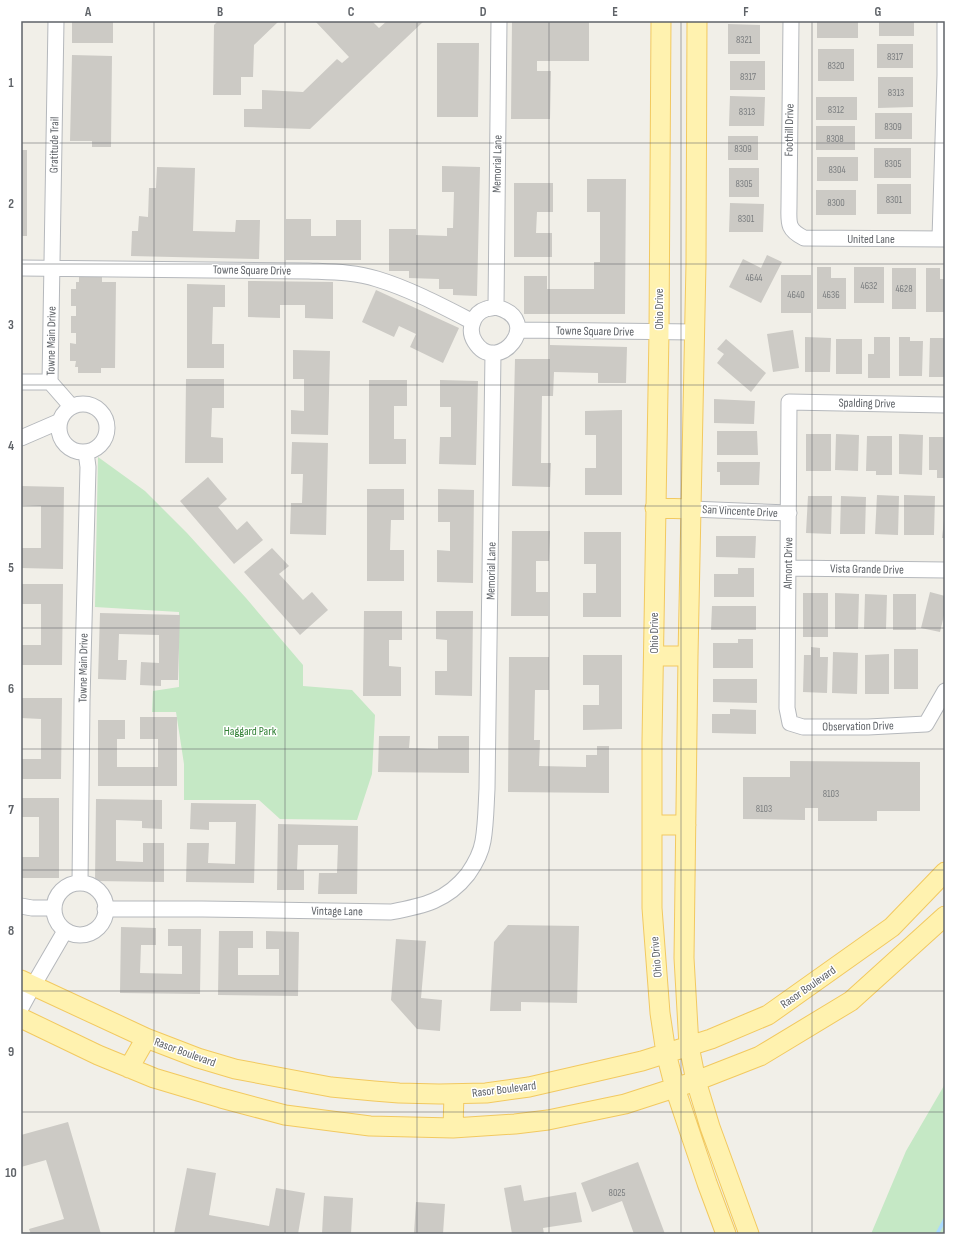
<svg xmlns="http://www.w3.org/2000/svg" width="966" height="1255" viewBox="0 0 966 1255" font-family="'Sofia Sans Condensed',sans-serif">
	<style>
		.green { fill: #c5e8c5 }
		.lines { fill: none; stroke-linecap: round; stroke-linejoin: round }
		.stream { stroke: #aadaff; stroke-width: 3.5 }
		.building { fill: #cccac5 }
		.minor-casing { stroke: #b5b8bc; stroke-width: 17 }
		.major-casing { stroke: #f2c960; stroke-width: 21 }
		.minor { stroke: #fff; stroke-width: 15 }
		.major { stroke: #fff2af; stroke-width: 19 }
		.grid { fill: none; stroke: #5f6368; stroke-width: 1; stroke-opacity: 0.55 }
		.labels { text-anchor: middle; stroke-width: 3; stroke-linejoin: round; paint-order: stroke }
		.number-label { font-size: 10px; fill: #7a7d7f }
		.street-label { font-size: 12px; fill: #5f6368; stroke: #fff }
		.park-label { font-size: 12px; fill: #348238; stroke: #fff }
		.neatline { fill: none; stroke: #5f6368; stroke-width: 1.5 }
		.grid-label { font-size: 13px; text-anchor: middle; font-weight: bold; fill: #5f6368 }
	</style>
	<rect width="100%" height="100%" fill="#f1efe8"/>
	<!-- green -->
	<path class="green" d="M98 457 145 491 187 533 246 598 303 665V686L352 690 375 715 372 774 357 820 280 819 259 800H184V764L176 712H152L153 691 179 687V612L95 607Z
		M945 1084V1234H871L906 1151Z"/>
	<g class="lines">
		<!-- stream -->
		<path class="stream" d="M937 1234 945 1219"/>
	</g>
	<!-- building -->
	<path class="building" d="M72 21H113V43H72Z
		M218 21H279L254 45 253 77H241V95H213L214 25Z
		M315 21H372L379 28 387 21H424L310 129 244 127V109H262V90L303 92 337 59 342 63 349 57Z
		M512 21H589V61H537V71H551L550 119H511Z
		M817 21H858V38H817Z
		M879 21H914V36H879Z
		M728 24 760 25V54H728Z
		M437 43H479L478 117H437Z
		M877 44H913V68H877Z
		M818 49H854V81H818Z
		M72 55 112 56 111 147H92V141H70Z
		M730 61H765V90H730Z
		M878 77H913V107L878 108Z
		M730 96 765 97 764 126H729Z
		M816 97H857V120H816Z
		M875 113H912V139H875Z
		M816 126H855V150H816Z
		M728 136H758V160H728Z
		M874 148H911V178H874Z
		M21 150H27V236H21Z
		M817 157H858V181H817Z
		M442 166 480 167 477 296 453 295V289H439V279L409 278V271H389V229H416V235L447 236V228H453L454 192H442Z
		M157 167 195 168 193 231 235 232 236 220H260L259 259 131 256 132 231H138L139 216 148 217 149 188H156Z
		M729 168H759V197H729Z
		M587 179H626L625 314H524V276H547V289H594V262H600V212H587Z
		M514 183H553V212H537L536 233H552V257H514Z
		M877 184H911V214H877Z
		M816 190H856V215H816Z
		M730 203 764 204 763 232H729Z
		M286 219H311V236H336V220H361V260H286Z
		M767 255 782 262 761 303 729 287 743 259 761 268Z
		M817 267H831V278H846V309H817Z
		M854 267H884V303H854Z
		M892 268H916V309H892Z
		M926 268H940V279H945V312H926Z
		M781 275H811V313H781Z
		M79 277H102V282H116L115 368H101V373H78V367H75L76 361H70V343L76 344V333H71V316H76V306H71V289H76V282H79Z
		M248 281 333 282V319L305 318V305H280V318L248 317Z
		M187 284 225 285V307H213L212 344H224V368H187Z
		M376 290 459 328 443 363 410 347 416 334 399 326 394 337 362 322Z
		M793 330 799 368 773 372 767 334Z
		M805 337 831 338 830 372H805Z
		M874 337H890V378H868V354H874Z
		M899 337H910V341H923L922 376H899Z
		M930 338H945V377H929Z
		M726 339 766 373 751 392 717 363 724 354 717 349Z
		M836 339H862V374H836Z
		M550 345 627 347 626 383H598V373L554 372 553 396H542L541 463H551L550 487 512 486 515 359H550Z
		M293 350 330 351 328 435 291 434V410L304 411V379H293Z
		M186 379H224V408H212L211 437 223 438V463H185Z
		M369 380H407V406H394V439H406V464H369Z
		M440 380 478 381 476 465 439 464 440 437H451V407H440Z
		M714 399 755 401 754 424 714 423Z
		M622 410V495H585V468H596V435H585V411Z
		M717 431H757L758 455H717Z
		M806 434H831V471H806Z
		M836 434 859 435 858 471 835 470Z
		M899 434 923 435 922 475 899 474Z
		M867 436H892V475H876V471H866Z
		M929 437H945V478H937V470H929Z
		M292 442 328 443 326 535 290 534 291 503H302L303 474H291Z
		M717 462H760L759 485H720V472H717Z
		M208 477 227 499 218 507 237 530 247 521 263 540 234 564 180 501Z
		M21 486 64 487 63 569 21 568V548H41V506L21 505Z
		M367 489H404V520H391L390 550H404V581H367Z
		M438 489 474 490 473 583 437 582V550L450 551V522H438Z
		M877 495 899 496 898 535 875 534Z
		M904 495 935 496 934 535H904Z
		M808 496H832L831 534 806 533Z
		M841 496 866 497 865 534H840Z
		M944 521H945V538H942Z
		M512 531H550L549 561H536V592H548V616H511Z
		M584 532H621V617H583V593H596V564H584Z
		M716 536H756L755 558 716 557Z
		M272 548 289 566 279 574 303 600 312 592 328 610 300 635 244 572Z
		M738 568H754V597H714V574H738Z
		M21 584H63L62 665H21V645H41V604H21Z
		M930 592 945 596V611L940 632 921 628Z
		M803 593H828V637H803Z
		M835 593 859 594 858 629H835Z
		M865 594 887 595 886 629H864Z
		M893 594H916V630H893Z
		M712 606H756V630H711Z
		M364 611H402V640H389V666L401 667V696H363Z
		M436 611H473L472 696 435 695V671H447V640L436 639Z
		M100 613 180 615 178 680H161V686L140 685 141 662 159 663V635L119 634 118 660H127L126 680 98 679Z
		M738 639H753V668H713V643H738Z
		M811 647 820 648V657H828L827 693 803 692 804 655H811Z
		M894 649H918V689H894Z
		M833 652 858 653 857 694 832 693Z
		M889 654V694H865V655Z
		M583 655H622V729L583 730V705H599V685H583Z
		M509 657H549V690H535L534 740H540L539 766 586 767V755H597V746H609V793L508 792Z
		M713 679H757V703L713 702Z
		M21 698H62L61 779H21V759H41V719L21 718Z
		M730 709 756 710V734L712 733V714H730Z
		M140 717H177V786H98V720H125V739H117V767H158V739H140Z
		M379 736H410L409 748 438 749V736H469V773L378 772Z
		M790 761 920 762V811H877V821H818V808H805V820L743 819V777H790Z
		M21 798H59V878H21V857H39V817H21Z
		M96 799 162 800V829L142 828V821L116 820V861L143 862V843H164V882L95 881Z
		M191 803 256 804 254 883 186 882 187 843H209L208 863 235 864 236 822H209V830L190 829Z
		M278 824 358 826 357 894H318L319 873H337L338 845H298L297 870H304V890H277Z
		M508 925 579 926 577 1003 521 1002V1011H490L494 942Z
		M121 927 156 928V945H141L140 973 182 974V946H168V929H201L200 994 120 993Z
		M219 931H253V948H238V975H279V949H266V931L299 932 298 996 218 995Z
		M396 939 426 941 421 998 442 1000 440 1031 417 1029 391 1000Z
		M68 1122 101 1234H31L29 1229 64 1219 46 1160 21 1167V1135Z
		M638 1162 665 1234H634L622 1201 592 1212 581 1183Z
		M187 1168 216 1173 209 1215 269 1226 276 1188 305 1193 298 1234H174Z
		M521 1185 524 1201 576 1192 582 1222 543 1228 544 1234H512L504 1188Z
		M324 1196 353 1198 351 1234H322Z
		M416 1202 445 1204 443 1234H414Z"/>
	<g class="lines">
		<!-- minor casing -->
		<g class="minor-casing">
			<path id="minor" d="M56 21 50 382 71 406
				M791 21 789 204C789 222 786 229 804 238L945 239
				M940 238 945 75V21
				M21 268 309 271C332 272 355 272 377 279 410 289 442 306 473 322
				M496 307 499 21
				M496 307C546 320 497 377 475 342 467 330 473 313 486 309 489 308 493 308 496 307Z
				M518 330 695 332
				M21 382H50
				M59 428a24 24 0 1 1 48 0a24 24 0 1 1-48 0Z
				M945 405 789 402 787 708 790 723 803 727H868L926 724 945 691
				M21 438 58 422
				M692 509 789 513
				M788 568 945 570
				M80 883 82 701 88 467 86 452
				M54 909a26 26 0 1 1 52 0a26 26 0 1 1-52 0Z
				M21 906 32 908H54
				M105 909H202L391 912C423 906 447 901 468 874 475 864 481 853 483 841 486 824 486 806 487 789L493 353
				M21 1008 33 986 65 931"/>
		</g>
		<!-- major casing -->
		<g class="major-casing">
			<path id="major" d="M661 21 659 332 652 741V908L660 1013 666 1053 675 1088 707 1183 726 1234
				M697 21 696 263 688 656 684 958 689 1046 696 1081 710 1127 749 1234
				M655 508 692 509
				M654 656H688
				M652 825H686
				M21 980 146 1038 198 1058 235 1069 331 1087 374 1091 399 1093 439 1094 486 1093 529 1087 642 1061 711 1039 768 1015 892 927 945 872
				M21 1018 98 1055 154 1078 221 1098 285 1115 370 1126 453 1128 515 1124 548 1120 625 1104 696 1081 760 1056 851 1001 945 916
				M129 1068 146 1038
				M453 1128 454 1094"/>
		</g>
		<!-- minor -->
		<use href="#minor" class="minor"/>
		<!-- major -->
		<use href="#major" class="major"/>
	</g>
	<!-- grid -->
	<path class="grid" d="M154 21V1234M285 21V1234M417 21V1234M549 21V1234M681 21V1234M812 21V1234M21 143H945M21 264H945M21 385H945M21 506H945M21 628H945M21 749H945M21 870H945M21 991H945M21 1112H945"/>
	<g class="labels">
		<!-- number labels -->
		<g class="number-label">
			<text x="744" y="43">8321</text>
			<text x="895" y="60">8317</text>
			<text x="836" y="69">8320</text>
			<text x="748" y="80">8317</text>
			<text x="896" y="96">8313</text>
			<text x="836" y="113">8312</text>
			<text x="747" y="115">8313</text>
			<text x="893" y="130">8309</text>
			<text x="835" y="142">8308</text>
			<text x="743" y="152">8309</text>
			<text x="893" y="167">8305</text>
			<text x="837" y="173">8304</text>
			<text x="744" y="187">8305</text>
			<text x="894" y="203">8301</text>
			<text x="836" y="206">8300</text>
			<text x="746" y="222">8301</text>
			<text x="754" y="281">4644</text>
			<text x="869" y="289">4632</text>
			<text x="904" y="292">4628</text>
			<text x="796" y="298">4640</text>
			<text x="831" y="298">4636</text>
			<text x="831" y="797">8103</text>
			<text x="764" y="812">8103</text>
			<text x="617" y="1196">8025</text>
		</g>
		<!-- street labels -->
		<g class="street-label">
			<text transform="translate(789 130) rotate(-89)" y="4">Foothill Drive</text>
			<text transform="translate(54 145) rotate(-89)" y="4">Gratitude Trail</text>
			<text transform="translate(497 164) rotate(-89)" y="4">Memorial Lane</text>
			<text x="871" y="243">United Lane</text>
			<text transform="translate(252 270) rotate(1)" y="4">Towne Square Drive</text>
			<text transform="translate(659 309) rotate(-90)" y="4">Ohio Drive</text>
			<text transform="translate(595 331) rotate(1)" y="4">Towne Square Drive</text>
			<text transform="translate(51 341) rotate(-89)" y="4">Towne Main Drive</text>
			<text transform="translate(867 403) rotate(1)" y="4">Spalding Drive</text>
			<text transform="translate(740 511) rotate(3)" y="4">San Vincente Drive</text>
			<text transform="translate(788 563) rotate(-89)" y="4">Almont Drive</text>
			<text transform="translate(867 569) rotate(1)" y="4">Vista Grande Drive</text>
			<text transform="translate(491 571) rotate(-89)" y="4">Memorial Lane</text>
			<text transform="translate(654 633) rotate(-90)" y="4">Ohio Drive</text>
			<text transform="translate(83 668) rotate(-89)" y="4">Towne Main Drive</text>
			<text transform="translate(858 726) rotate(-1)" y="4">Observation Drive</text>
			<text transform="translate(337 911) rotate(1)" y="4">Vintage Lane</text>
			<text transform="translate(656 957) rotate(-95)" y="4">Ohio Drive</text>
			<text transform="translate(808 987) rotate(-35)" y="4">Rasor Boulevard</text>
			<text transform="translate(185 1052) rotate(20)" y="4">Rasor Boulevard</text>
			<text transform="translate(504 1089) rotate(-7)" y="4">Rasor Boulevard</text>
		</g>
		<!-- park labels -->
		<g class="park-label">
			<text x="250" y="735">Haggard Park</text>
		</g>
	</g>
	<!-- border -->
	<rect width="966" height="1255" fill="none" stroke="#ffffff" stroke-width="44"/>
	<rect x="22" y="22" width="922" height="1211" class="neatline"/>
	<g class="grid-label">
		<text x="88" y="16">A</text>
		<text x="220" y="16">B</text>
		<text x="351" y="16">C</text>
		<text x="483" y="16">D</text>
		<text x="615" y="16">E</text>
		<text x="746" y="16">F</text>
		<text x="878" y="16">G</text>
		<text x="11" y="87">1</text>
		<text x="11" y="208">2</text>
		<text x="11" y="329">3</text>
		<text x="11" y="450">4</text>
		<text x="11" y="572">5</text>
		<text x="11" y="693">6</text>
		<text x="11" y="814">7</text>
		<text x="11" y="935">8</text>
		<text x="11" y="1056">9</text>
		<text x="11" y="1177">10</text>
	</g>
</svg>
